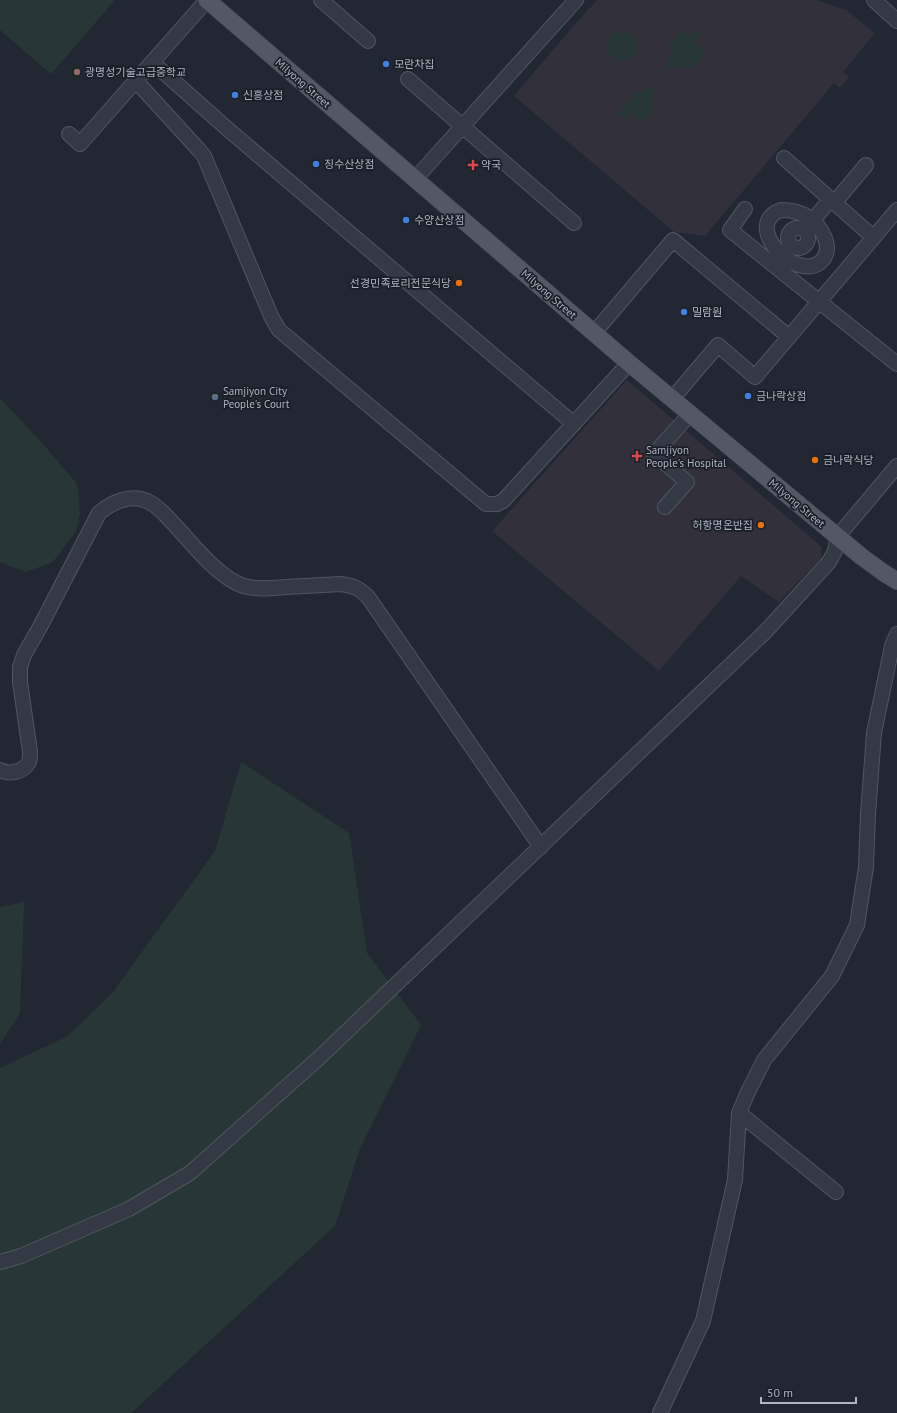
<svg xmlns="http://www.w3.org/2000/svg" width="897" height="1413" viewBox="0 0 897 1413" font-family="'PT Sans','Noto Sans KR',sans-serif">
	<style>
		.medical { fill: #31303b }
		.green { fill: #273737 }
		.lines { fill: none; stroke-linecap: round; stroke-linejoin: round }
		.minor-casing { stroke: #515761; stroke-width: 16 }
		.major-casing { stroke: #3d434c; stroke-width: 18 }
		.minor { stroke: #343a43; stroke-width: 14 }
		.major { stroke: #525963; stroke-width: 17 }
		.shop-dot { fill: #3f7fe0; stroke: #1a1f27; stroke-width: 1.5 }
		.education-dot { fill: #8d6e63; stroke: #1a1f27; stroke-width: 1.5 }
		.health-dot { fill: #e0444e; stroke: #1a1f27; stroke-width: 1.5 }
		.food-dot { fill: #e8710a; stroke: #1a1f27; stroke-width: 1.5 }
		.service-dot { fill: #5c6f8a; stroke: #1a1f27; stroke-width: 1.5 }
		.labels { text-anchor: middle; stroke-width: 3.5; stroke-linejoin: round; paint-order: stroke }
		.poi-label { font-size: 11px; fill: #aeb4c0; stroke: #1a1f27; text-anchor: start }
		.street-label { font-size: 11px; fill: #aeb4c0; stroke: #1a1f27 }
	</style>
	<rect width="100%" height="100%" fill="#212832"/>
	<!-- medical -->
	<path class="medical" d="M597 0H817L846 10 875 33 843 72 849 77 840 88 834 83 705 236 674 232 514 96 575 24Z
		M627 380 822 547 821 558 779 602 741 576 659 671 492 531Z"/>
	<!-- green -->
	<path class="green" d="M0 0H113L114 1 51 74 0 30Z
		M607 46a15 15 0 1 1 30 0a15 15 0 1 1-30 0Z
		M681 31C688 35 691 34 697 31L700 33 693 42 705 53 693 67 670 68 667 65C671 58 673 54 668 47Z
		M650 85 653 88 654 111 643 123 631 113 625 119 618 113 633 95V91L641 92Z
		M0 398 43 444 77 484 80 514 76 531 53 562 26 572 0 562Z
		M241 762 349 833 367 953 421 1025 359 1151 335 1226 131 1413H0V1068L68 1036 113 992 215 851Z
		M24 902 20 1013 0 1044V907Z"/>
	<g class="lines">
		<!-- minor casing -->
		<g class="minor-casing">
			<path id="minor" d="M321 0 368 41
				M874 0 897 21
				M152 62 231 132 574 424
				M408 79 574 223
				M136 81 199 150 204 156 271 316 279 330 486 504H497L503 501 629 363
				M69 134 80 144 207 0
				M784 158 873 237
				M415 179 576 0
				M835 202 866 165
				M745 209 730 230 897 364
				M781 210C790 210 800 212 808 217 821 226 837 250 819 263 793 281 742 224 781 210Z
				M807 227 831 199
				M788 238a10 10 0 1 1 20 0a10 10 0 1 1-20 0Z
				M594 333 673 240 789 337
				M672 399 718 345 755 377 897 210
				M665 507 687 482 654 454 690 414
				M0 770C9 775 24 772 29 762 30 759 30 755 30 752L20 682V667L24 655 41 625 99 513C112 502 132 493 149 502 158 506 165 515 172 522 189 540 219 579 244 586 257 590 272 588 286 587 304 586 322 585 341 584 354 586 359 588 368 597L541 847
				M739 1113 836 1192
				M0 1262 21 1256 129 1209 190 1173 320 1057 765 632 829 562 835 551 838 536 897 466
				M660 1413 703 1321 735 1180 739 1113 747 1094 764 1060 832 976 857 925 866 867 868 814 874 733 892 646 897 634"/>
		</g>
		<!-- major casing -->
		<g class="major-casing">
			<path id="major" d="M207 0 629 363 862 557 884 573 897 581"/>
		</g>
		<!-- minor -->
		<use href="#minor" class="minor"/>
		<!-- major -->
		<use href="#major" class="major"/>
	</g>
	<!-- markers -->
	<g class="shop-dot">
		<circle cx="386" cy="64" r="4"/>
		<circle cx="235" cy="95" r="4"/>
		<circle cx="316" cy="164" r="4"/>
		<circle cx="406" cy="220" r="4"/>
		<circle cx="684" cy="312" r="4"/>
		<circle cx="748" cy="396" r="4"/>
	</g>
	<circle class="education-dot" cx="77" cy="72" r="4"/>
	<g class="health-dot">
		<path d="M471 159h4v4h4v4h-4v4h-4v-4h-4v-4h4z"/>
		<path d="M635 450h4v4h4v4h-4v4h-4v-4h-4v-4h4z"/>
	</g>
	<g class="food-dot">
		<circle cx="459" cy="283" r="4"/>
		<circle cx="815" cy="460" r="4"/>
		<circle cx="761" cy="525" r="4"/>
	</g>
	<circle class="service-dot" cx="215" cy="397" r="4"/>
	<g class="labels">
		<!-- poi labels -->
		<g class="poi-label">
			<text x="394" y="68">모란차집</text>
			<text x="85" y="76">광명성기술고급중학교</text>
			<text x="243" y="99">신흥상점</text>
			<text x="324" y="168">징수산상점</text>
			<text x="481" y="169">약국</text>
			<text x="414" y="224">수양산상점</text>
			<text x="451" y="287" text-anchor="end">선경민족료리전문식당</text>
			<text x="692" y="316">밀람원</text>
			<text x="223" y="395">Samjiyon City<tspan x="223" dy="13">People's Court</tspan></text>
			<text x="756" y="400">금나락상점</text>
			<text x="646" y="454">Samjiyon<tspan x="646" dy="13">People's Hospital</tspan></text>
			<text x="823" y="464">금나락식당</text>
			<text x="753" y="529" text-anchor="end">허항명온반집</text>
		</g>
		<!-- street labels -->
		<g class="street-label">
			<text transform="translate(303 83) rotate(41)" y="4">Milyong Street</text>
			<text transform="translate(549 294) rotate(41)" y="4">Milyong Street</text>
			<text transform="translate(797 503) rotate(40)" y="4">Milyong Street</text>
		</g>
	</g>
	<!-- scale -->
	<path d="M761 1397v6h95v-6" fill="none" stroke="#aeb4c0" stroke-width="2"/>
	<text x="767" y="1397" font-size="12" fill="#aeb4c0" stroke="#1a1f27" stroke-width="3" paint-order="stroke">50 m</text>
</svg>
